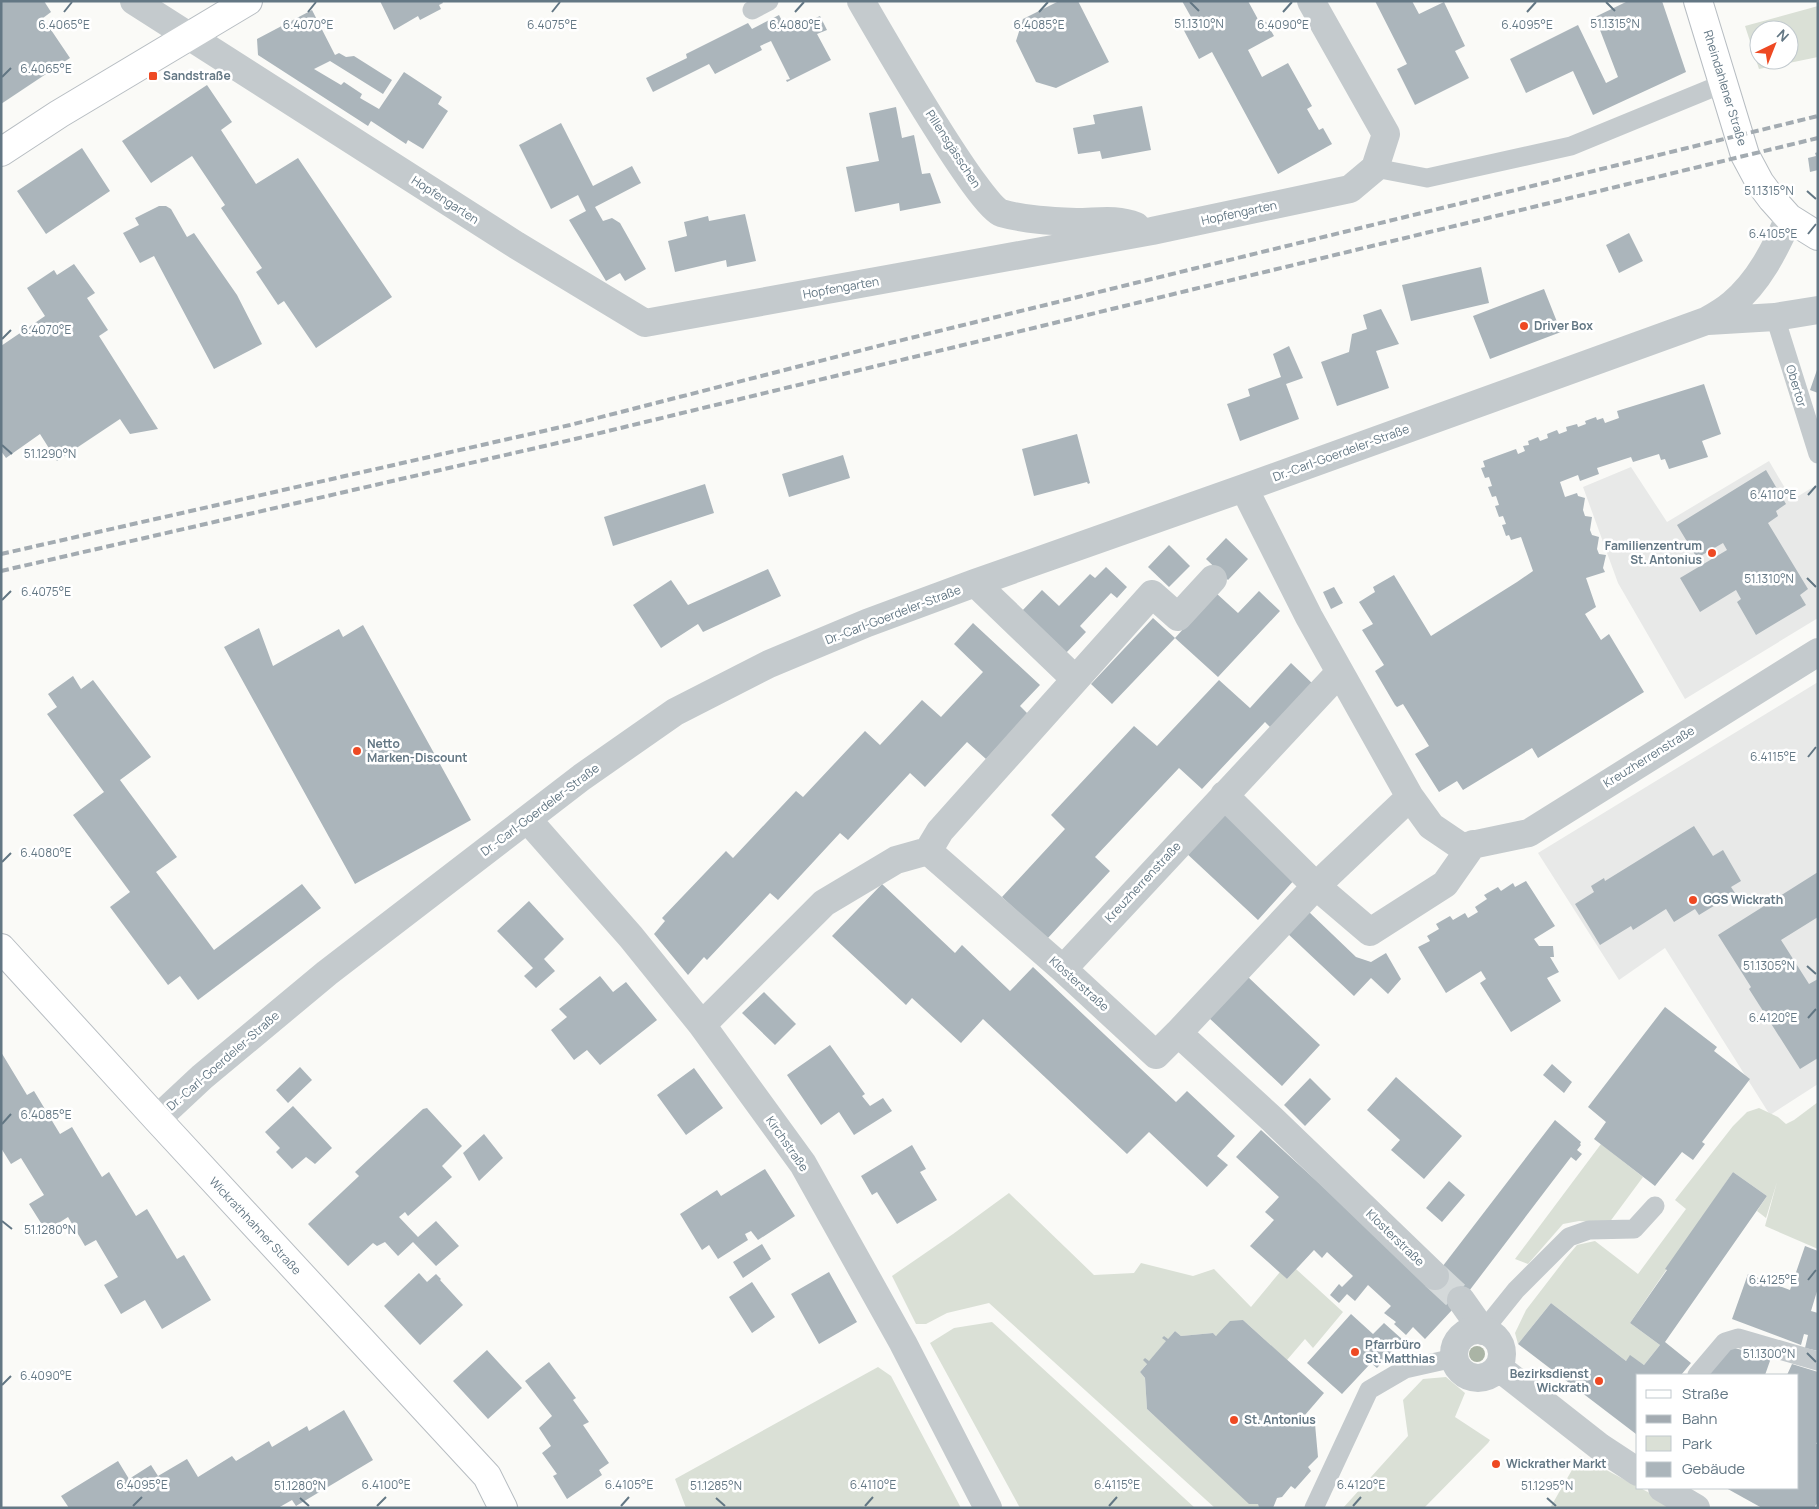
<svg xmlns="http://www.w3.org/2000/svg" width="1819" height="1509" viewBox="0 0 1819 1509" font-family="Manrope,sans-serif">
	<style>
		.built { fill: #e8e9e8 }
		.green { fill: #dae0d6; fill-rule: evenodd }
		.building { fill: #abb5bb }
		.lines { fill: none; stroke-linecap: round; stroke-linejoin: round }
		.pedestrian-tunnel { stroke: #d4d9da; stroke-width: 28; stroke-dasharray: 28 14; stroke-linecap: butt }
		.secondary-casing { stroke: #b7bdc2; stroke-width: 30 }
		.service { stroke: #c4cacd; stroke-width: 19 }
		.pedestrian { stroke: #c4cacd; stroke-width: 28 }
		.minor { stroke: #c4cacd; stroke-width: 28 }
		.secondary { stroke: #fff; stroke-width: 28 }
		.rail { stroke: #a3abb1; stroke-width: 4; stroke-dasharray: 8 4; stroke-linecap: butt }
		.tree { fill: #aab4a5 }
		.ticks { fill: none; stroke: #637784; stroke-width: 2 }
		.poi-dot { fill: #ee4923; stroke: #fff; stroke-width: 2 }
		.labels { text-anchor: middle; stroke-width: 5; stroke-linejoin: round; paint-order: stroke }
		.poi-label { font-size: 12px; font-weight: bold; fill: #637784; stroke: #fff; text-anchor: start }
		.street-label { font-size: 12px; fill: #637784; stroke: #fff }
		.ticks-label { font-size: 12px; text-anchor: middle; fill: #637784; stroke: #fff; stroke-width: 5; stroke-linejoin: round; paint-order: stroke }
	</style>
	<rect width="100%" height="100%" fill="#fafaf7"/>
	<!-- built -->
	<path class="built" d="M1769 461 1792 500 1818 484V618L1685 699 1618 583 1583 487 1631 467 1667 522Z
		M1818 682V1084L1770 1115 1665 948 1619 980 1538 853Z"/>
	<!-- green -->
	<path class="green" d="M1818 6V57L1759 69 1745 26ZM1759 30H1789V60H1759Z
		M1818 1102V1249L1765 1226 1777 1182 1766 1218 1757 1211 1767 1196 1733 1172 1630 1323 1660 1345 1644 1365 1630 1356 1626 1361 1551 1303 1518 1344 1515 1333 1526 1310 1566 1258 1577 1245 1595 1241 1638 1274 1686 1209 1675 1200 1733 1126 1747 1112 1759 1108 1778 1117 1786 1124 1794 1120Z
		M1601 1144 1643 1177 1609 1223 1579 1221 1563 1224 1528 1264 1515 1259Z
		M1009 1193 1094 1275 1134 1273 1141 1263 1193 1276 1214 1269 1251 1307 1280 1272 1287 1279 1296 1269 1343 1312 1313 1348 1305 1339 1287 1360 1243 1320 1216 1336 1213 1333 1181 1336 1175 1331 1140 1372 1145 1378 1147 1409 1249 1503 1258 1504 1259 1508H1215L989 1303 947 1313 926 1324H916L892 1276 953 1234Z
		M992 1322 1195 1508H1020L930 1343 954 1328Z
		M878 1367 891 1376 961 1508H686L675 1479Z
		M1446 1377 1465 1393 1455 1417 1490 1440 1488 1443 1424 1508H1343L1408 1436 1403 1400 1423 1379Z
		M1580 1456 1676 1507 1550 1508Z"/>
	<!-- building -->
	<path class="building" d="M1 1H44L51 12 43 18 70 58 1 104Z
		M380 1H442L443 3 439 5 441 9 420 20 418 16 394 30Z
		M1059 1H1078L1109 62 1056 88 1036 82 1016 41 1023 19Z
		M1182 1H1248L1260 23 1265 20 1274 36 1248 50 1262 77 1288 63 1312 106 1307 109 1319 130 1323 128 1332 144 1278 174 1212 52 1199 59 1180 23 1191 17Z
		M1375 1H1412L1419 14 1444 2 1465 46 1455 51 1469 78 1415 105 1397 69 1407 64Z
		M1628 1H1662L1686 72 1593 115 1573 71 1526 93 1510 59 1578 25 1606 83 1618 77 1595 17Z
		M312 10 335 55 339 53 346 57 354 56 392 80 383 94 330 61 314 69 341 85 344 82 362 94 360 98 379 109 404 72 442 97 438 104 448 111 423 149 408 140 406 144 371 121 368 126 258 55 257 39Z
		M779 15 787 31 820 16 827 30 817 34 831 60 787 82 786 80 790 79 771 41 760 46 762 50 715 74 709 64 653 92 646 78 687 58 686 54 748 23 752 29Z
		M207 85 232 122 221 130 256 184 298 158 392 297 316 348 284 301 278 305 256 272 262 268 221 208 225 205 192 156 151 183 122 141Z
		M1142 106 1151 150 1102 159 1100 151 1078 154 1073 128 1095 124 1093 115Z
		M896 107 902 138 914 135 922 174 930 173 941 203 900 211 899 203 855 212 846 167 879 161 869 113Z
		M561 123 593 186 632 166 641 183 595 207 603 221 612 218 620 223 646 269 625 281 620 273 606 281 569 220 586 211 578 195 551 209 519 145Z
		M82 148 110 191 46 234 17 191Z
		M1818 152V170L1810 172 1808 158 1816 156 1815 153Z
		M159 206H166L171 209 187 237 194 233 237 295 262 344 214 369 154 256 140 263 123 233 139 225 135 218Z
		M745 214 756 261 727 267 726 260 675 272 668 241 687 236 684 222 708 216 709 221Z
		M1629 233 1643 261 1619 273 1606 245Z
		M74 264 95 293 87 298 108 330 99 336 158 429 130 434 120 419 57 461 40 434 6 458 1 451V346L45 316 27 288 54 270 57 275Z
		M1481 267 1489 303 1411 321 1402 285Z
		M1544 289 1561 332 1490 359 1473 316Z
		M1381 309 1399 344 1376 351 1389 388 1337 406 1321 362 1349 352 1352 334 1367 329 1363 315Z
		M1289 346 1303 378 1286 384 1299 419 1240 441 1227 404 1250 396 1248 389 1281 377 1273 354Z
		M1817 370H1818V393L1810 390Z
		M1704 384 1721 434 1702 441 1708 457 1669 469 1665 459 1661 460 1659 454 1633 462 1631 457 1597 468 1599 474 1580 481 1578 475 1560 482 1565 497 1577 493 1578 496 1585 498 1583 510 1585 516 1592 517 1590 530 1592 535 1599 537 1597 549 1599 554 1606 555 1603 568 1605 572 1586 578 1596 607 1585 614 1601 640 1609 634 1644 692 1538 758 1532 748 1463 790 1457 781 1439 792 1415 754 1429 746 1403 704 1397 707 1395 705 1375 671 1384 665 1362 630 1373 624 1359 602 1375 592 1373 587 1394 575 1431 636 1517 582 1533 571 1521 537 1511 540 1509 535 1506 536 1502 525 1506 524 1503 516 1499 517 1495 506 1499 505 1496 496 1492 497 1488 487 1492 486 1489 477 1485 478 1481 468 1485 467 1483 461 1516 449 1518 454 1525 451 1523 446 1529 445 1528 441 1538 437 1540 441 1548 438 1547 434 1557 430 1559 434 1567 431 1566 427 1577 424 1578 427 1586 424 1585 421 1596 417 1597 420 1603 418 1605 423 1619 418 1617 411Z
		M1077 434 1090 483 1088 484 1087 482 1034 496 1022 449Z
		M843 455 850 478 789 497 782 474Z
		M1766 470 1786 504 1776 511 1778 516 1768 523 1808 589 1800 595 1806 605 1756 635 1737 602 1741 599 1736 590 1700 612 1680 578 1727 550 1723 543 1697 558 1677 525Z
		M705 484 714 513 613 546 604 517Z
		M1226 538 1248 559 1228 580 1206 559Z
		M1169 545 1190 566 1169 587 1148 567Z
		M1106 567 1127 587 1117 598 1111 593 1080 626 1086 632 1066 653 1021 612 1042 590 1059 606 1090 574 1095 578Z
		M768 569 781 596 703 632 698 624 661 648 633 605 671 580 688 605Z
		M1334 587 1343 603 1331 609 1323 592Z
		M1259 591 1280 611 1218 677 1175 638 1112 704 1091 684 1153 618 1175 638 1216 593 1238 613Z
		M973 623 1040 685 1020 706 1028 714 986 759 967 742 925 787 910 773 848 840 840 833 778 900 770 893 707 960 704 957 688 975 654 934 665 921 662 918 726 851 733 858 796 791 803 797 865 731 880 745 922 700 941 717 983 672 954 644Z
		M363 625 471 820 355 884 224 647 259 628 273 666 339 629 343 637Z
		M1291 663 1313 684 1271 728 1265 722 1202 789 1179 768 1095 857 1110 871 1047 939 1002 897 1065 829 1051 815 1134 726 1157 746 1219 680 1250 708Z
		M73 676 81 689 93 680 151 757 120 780 177 857 156 872 214 950 302 884 321 908 198 1000 180 976 168 985 110 907 130 892 73 815 104 792 47 714 57 707 48 694Z
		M1223 810 1296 878 1258 920 1184 851Z
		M1694 826 1713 856 1723 850 1741 881 1731 887 1735 893 1699 915 1695 909 1674 922 1666 909 1633 930 1631 926 1600 945 1575 904 1594 892 1591 886 1604 878 1605 881Z
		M1818 872V917L1781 940 1809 984 1818 979V1058L1800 1069 1749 989 1751 987 1718 935Z
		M1526 881 1555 926 1534 939 1539 946H1553L1554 957H1550L1559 972 1547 978 1561 1001 1511 1032 1480 983 1486 979 1481 971 1446 993 1418 947 1430 941 1427 936 1439 929 1436 924 1450 916 1453 920 1465 913 1468 918 1478 912 1475 907 1487 899 1484 895 1498 887 1501 891 1513 883 1515 887Z
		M882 884 955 953 962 945 1010 991 1033 967 1176 1102 1187 1091 1235 1136 1217 1156 1228 1165 1207 1187 1149 1132 1127 1154 983 1019 961 1043 912 998 906 1005 832 936Z
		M529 901 564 939 544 959 555 971 536 988 524 976 533 968 497 931Z
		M1308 911 1356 957 1371 962 1386 953 1401 979 1388 994 1371 978 1354 996 1287 933Z
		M600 976 613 992 626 982 657 1020 600 1065 587 1050 574 1060 551 1030 567 1017 559 1009Z
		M1247 976 1320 1045 1282 1086 1208 1017Z
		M764 992 796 1024 775 1045 742 1013Z
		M1665 1007 1717 1047 1714 1051 1750 1079 1702 1142 1705 1144 1693 1160 1682 1152 1655 1186 1594 1139 1606 1122 1588 1107Z
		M830 1045 865 1094 862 1096 870 1106 883 1098 892 1111 854 1135 839 1112 821 1125 787 1075Z
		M1 1052 27 1095 34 1091 60 1134 72 1127 102 1177 109 1172 136 1216 147 1209 177 1259 184 1255 211 1300 162 1329 145 1300 121 1314 104 1285 118 1277 96 1240 85 1246 68 1217 46 1231 29 1204 44 1195 21 1158 11 1164 1 1148Z
		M1552 1064 1572 1082 1564 1093 1543 1075Z
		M300 1067 312 1080 288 1103 276 1090Z
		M694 1068 723 1108 686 1135 657 1095Z
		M1396 1077 1462 1136 1424 1179 1391 1150 1400 1140 1367 1110Z
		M1310 1078 1331 1099 1305 1126 1284 1105Z
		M293 1106 332 1148 315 1164 306 1157 292 1169 276 1152 280 1148 265 1132Z
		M427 1108 462 1146 442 1166 452 1177 408 1216 405 1212 399 1217 418 1237 436 1221 459 1246 436 1266 413 1242 398 1256 385 1242 377 1246 373 1243 348 1266 308 1224 359 1176 355 1172 423 1109Z
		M1555 1120 1581 1142 1580 1144 1581 1145 1577 1150 1582 1154 1576 1161 1571 1157 1466 1295 1425 1339 1413 1327 1406 1335 1394 1324 1396 1322 1384 1313 1391 1306 1368 1285 1355 1301 1347 1294 1339 1303 1330 1295 1339 1284 1342 1287 1353 1276 1327 1252 1322 1258 1314 1250 1287 1279 1250 1246 1274 1220 1265 1212 1279 1197 1236 1157 1261 1130 1429 1284Z
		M484 1134 503 1158 479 1181 463 1153Z
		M912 1145 926 1169 920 1172 937 1200 897 1224 877 1192 872 1195 861 1176Z
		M765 1169 795 1216 758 1240 751 1231 745 1234 748 1240 718 1259 709 1245 702 1250 680 1214 717 1190 721 1196Z
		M1733 1172 1767 1196 1665 1342 1691 1363 1681 1375H1638V1432L1636 1434 1518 1344 1551 1303 1626 1361 1630 1355 1644 1365 1660 1345 1630 1323 1667 1270 1665 1269Z
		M1449 1181 1465 1195 1442 1222 1426 1208Z
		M762 1244 771 1259 743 1278 733 1262Z
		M1805 1246 1818 1251V1288L1811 1311 1818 1313V1351L1805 1348 1808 1335 1804 1334 1801 1345 1732 1319 1748 1274 1790 1290Z
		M829 1272 857 1322 819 1344 791 1294Z
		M419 1273 427 1282 436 1274 441 1279 440 1280 463 1305 420 1345 384 1306Z
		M752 1282 775 1317 752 1333 729 1297Z
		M1351 1314 1373 1334 1384 1323 1403 1340 1377 1368 1371 1363 1342 1394 1307 1363Z
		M1243 1320 1324 1393 1305 1415 1315 1424 1318 1457 1308 1467 1311 1471 1295 1489 1291 1486 1282 1497 1277 1498 1273 1508H1259L1258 1504H1249L1147 1409 1145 1378 1140 1372 1147 1364 1143 1360 1145 1358 1149 1361 1166 1341 1162 1338 1164 1336 1168 1339 1175 1331 1181 1336 1213 1333 1216 1336 1230 1321Z
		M1731 1347 1771 1358 1765 1375H1704Z
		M487 1350 522 1388 488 1419 453 1381Z
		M549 1362 576 1398 573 1400 589 1422 583 1425 609 1463 599 1470 602 1475 567 1499 553 1476 557 1474 542 1453 551 1446 539 1428 552 1416 525 1381Z
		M1792 1364 1818 1372V1440L1816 1444H1818V1502L1814 1508H1762L1726 1488H1798V1375H1787Z
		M344 1410 373 1460 296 1506 292 1500 278 1508H69L61 1496 118 1461 129 1479 151 1465 158 1476 187 1459 198 1477 232 1456 236 1461 269 1441 272 1447 307 1426 309 1431Z"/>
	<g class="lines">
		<!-- pedestrian-tunnel -->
		<path class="pedestrian-tunnel" d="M1435 1276 1461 1300"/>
		<!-- secondary casing -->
		<g class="secondary-casing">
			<path id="secondary" d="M1698 1 1745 155 1760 183 1772 199 1789 218 1818 236
				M1 152 59 114 248 1
				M1 948 157 1119 487 1476 503 1508"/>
		</g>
		<!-- service -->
		<path class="service" d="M752 10 769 1
			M1375 168 1427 178 1571 146 1722 84
			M1775 317 1818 454
			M1483 1331 1516 1290 1569 1237 1589 1230 1634 1229 1655 1206
			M1697 1375 1725 1342 1738 1338 1818 1361
			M1314 1508 1369 1390 1405 1369 1454 1358"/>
		<!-- pedestrian -->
		<path class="pedestrian" d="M1461 1300 1483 1331"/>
		<!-- minor -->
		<path class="minor" d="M134 1 516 245 645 323 1152 231 1350 189 1375 168 1386 134 1311 1
			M861 1C879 32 979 206 1001 213 1026 220 1051 221 1076 222 1098 222 1116 218 1136 226
			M1708 321 1775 317 1818 310
			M1244 488 1309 617 1410 797 1431 826 1462 847 1529 833 1818 652
			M975 583 1075 679
			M1224 795 1316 886 1370 932 1445 884 1473 844
			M528 820 631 937 702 1025 803 1164 903 1343 988 1508
			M928 851 940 831 1152 594 1178 617 1213 579
			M1063 969 1339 673
			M702 1025 824 903 896 860 928 851 1063 969 1156 1055 1178 1033 1272 1119 1435 1276
			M1178 1033 1316 886 1410 797
			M157 1119 202 1077 327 973 582 777 675 712 769 664 867 623 975 583 1244 488 1706 321C1715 316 1724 311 1732 304 1759 282 1775 249 1789 218
			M1454 1354a24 24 0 1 1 48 0a24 24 0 1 1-48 0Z
			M1498 1367 1600 1447 1638 1472
			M1662 1488 1696 1508"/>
		<!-- secondary -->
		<use href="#secondary" class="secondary"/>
		<!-- rail -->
		<path class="rail" d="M1 554 570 425 890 343 1818 116
			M1 571 575 439 1818 138"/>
	</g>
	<!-- trees -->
	<circle class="tree" cx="1477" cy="1354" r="8"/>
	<!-- ticks -->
	<path class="ticks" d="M1190 2 1199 11M1606 2 1615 11M64 12 72 2M308 12 316 2M552 12 560 2M795 12 804 2M1039 12 1048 2M1283 12 1292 2M1527 12 1536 2M2 77 11 68M1807 191 1816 199M1808 234 1816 224M2 339 11 330M2 445 12 454M1808 495 1816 486M1807 578 1816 587M2 600 11 591M1808 757 1816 747M2 862 11 853M1807 966 1816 974M1808 1018 1816 1009M2 1124 11 1114M2 1221 12 1229M1808 1280 1816 1270M1807 1353 1816 1362M2 1385 11 1376M300 1498 309 1506M716 1498 725 1506M1547 1498 1556 1506M133 1506 142 1497M377 1506 386 1497M621 1506 629 1497M865 1506 873 1497M1109 1506 1117 1497M1353 1506 1361 1497"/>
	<!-- markers -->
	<g class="poi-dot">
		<rect x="148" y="71" width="10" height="10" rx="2.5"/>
		<circle cx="1524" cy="326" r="5"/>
		<circle cx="1712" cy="553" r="5"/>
		<circle cx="357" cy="751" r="5"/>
		<circle cx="1693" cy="900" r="5"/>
		<circle cx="1355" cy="1352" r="5"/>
		<circle cx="1599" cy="1381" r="5"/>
		<circle cx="1234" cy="1420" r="5"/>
		<circle cx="1496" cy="1464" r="5"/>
	</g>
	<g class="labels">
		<!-- poi labels -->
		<g class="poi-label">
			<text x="163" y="80">Sandstraße</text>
			<text x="1534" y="330">Driver Box</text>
			<text x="1702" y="550" text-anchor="end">Familienzentrum<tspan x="1702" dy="14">St. Antonius</tspan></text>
			<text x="367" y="748">Netto<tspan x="367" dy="14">Marken-Discount</tspan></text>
			<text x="1703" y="904">GGS Wickrath</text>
			<text x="1365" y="1349">Pfarrbüro<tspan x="1365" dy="14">St. Matthias</tspan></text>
			<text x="1589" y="1378" text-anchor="end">Bezirksdienst<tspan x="1589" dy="14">Wickrath</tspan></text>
			<text x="1244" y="1424">St. Antonius</text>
			<text x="1506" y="1468">Wickrather Markt</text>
		</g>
		<!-- street labels -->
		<g class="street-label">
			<text transform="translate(1725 88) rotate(73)" y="4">Rheindahlener Straße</text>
			<text transform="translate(953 149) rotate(57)" y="4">Pillensgässchen</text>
			<text transform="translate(445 200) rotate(33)" y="4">Hopfengarten</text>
			<text transform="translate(1239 213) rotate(-12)" y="4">Hopfengarten</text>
			<text transform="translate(841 288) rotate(-10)" y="4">Hopfengarten</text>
			<text transform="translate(1796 386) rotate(73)" y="4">Obertor</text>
			<text transform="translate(1341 453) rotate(-20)" y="4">Dr.-Carl-Goerdeler-Straße</text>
			<text transform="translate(893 615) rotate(-21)" y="4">Dr.-Carl-Goerdeler-Straße</text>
			<text transform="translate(1649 757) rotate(-32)" y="4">Kreuzherrenstraße</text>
			<text transform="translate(540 810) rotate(-37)" y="4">Dr.-Carl-Goerdeler-Straße</text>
			<text transform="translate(1143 882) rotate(-47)" y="4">Kreuzherrenstraße</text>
			<text transform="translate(1079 984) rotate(42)" y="4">Klosterstraße</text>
			<text transform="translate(223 1061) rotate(-41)" y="4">Dr.-Carl-Goerdeler-Straße</text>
			<text transform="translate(787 1144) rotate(55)" y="4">Kirchstraße</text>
			<text transform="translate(255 1226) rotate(47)" y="4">Wickrathhahner Straße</text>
			<text transform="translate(1395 1238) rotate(44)" y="4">Klosterstraße</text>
		</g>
	</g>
	<g class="ticks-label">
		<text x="1199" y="28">51.1310°N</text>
		<text x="1615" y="28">51.1315°N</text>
		<text x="308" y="29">6.4070°E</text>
		<text x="552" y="29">6.4075°E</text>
		<text x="1283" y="29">6.4090°E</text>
		<text x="1527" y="29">6.4095°E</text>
		<text x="64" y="29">6.4065°E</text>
		<text x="795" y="29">6.4080°E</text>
		<text x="1039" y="29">6.4085°E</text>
		<text x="46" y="73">6.4065°E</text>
		<text x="1769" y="195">51.1315°N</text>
		<text x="1773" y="238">6.4105°E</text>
		<text x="46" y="334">6.4070°E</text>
		<text x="50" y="458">51.1290°N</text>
		<text x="1773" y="499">6.4110°E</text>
		<text x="1769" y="583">51.1310°N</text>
		<text x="46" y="596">6.4075°E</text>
		<text x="1773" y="761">6.4115°E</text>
		<text x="46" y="857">6.4080°E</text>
		<text x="1769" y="970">51.1305°N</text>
		<text x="1773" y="1022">6.4120°E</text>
		<text x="46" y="1119">6.4085°E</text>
		<text x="50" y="1234">51.1280°N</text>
		<text x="1773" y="1284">6.4125°E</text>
		<text x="1769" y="1358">51.1300°N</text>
		<text x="46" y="1380">6.4090°E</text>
		<text x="142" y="1489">6.4095°E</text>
		<text x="386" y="1489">6.4100°E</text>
		<text x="629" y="1489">6.4105°E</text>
		<text x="873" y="1489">6.4110°E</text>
		<text x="1117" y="1489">6.4115°E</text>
		<text x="1361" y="1489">6.4120°E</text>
		<text x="300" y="1490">51.1280°N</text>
		<text x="716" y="1490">51.1285°N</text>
		<text x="1547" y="1490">51.1295°N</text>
	</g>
	<!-- border -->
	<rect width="1819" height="1509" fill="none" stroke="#637784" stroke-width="5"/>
	<!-- legend -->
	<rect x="1636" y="1374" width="162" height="115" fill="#ffffff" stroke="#c1c9ce"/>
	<rect x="1646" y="1390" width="25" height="8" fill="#ffffff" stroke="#c1c9ce"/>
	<text x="1682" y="1399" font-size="15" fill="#637784">Straße</text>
	<rect x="1646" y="1415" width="25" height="8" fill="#a3abb1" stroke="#c1c9ce"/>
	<text x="1682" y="1424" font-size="15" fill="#637784">Bahn</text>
	<rect x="1646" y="1436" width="25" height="15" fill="#dae0d6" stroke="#c1c9ce"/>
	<text x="1682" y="1449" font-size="15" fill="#637784">Park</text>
	<rect x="1646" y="1462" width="25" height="15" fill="#abb5bb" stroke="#c1c9ce"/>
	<text x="1682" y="1474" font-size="15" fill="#637784">Gebäude</text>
	<!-- north arrow -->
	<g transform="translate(1774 45) rotate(43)"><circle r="24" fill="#ffffff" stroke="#c1c9ce"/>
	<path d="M0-4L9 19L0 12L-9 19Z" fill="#ee4923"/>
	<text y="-8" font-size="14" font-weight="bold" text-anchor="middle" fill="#637784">N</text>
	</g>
</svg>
